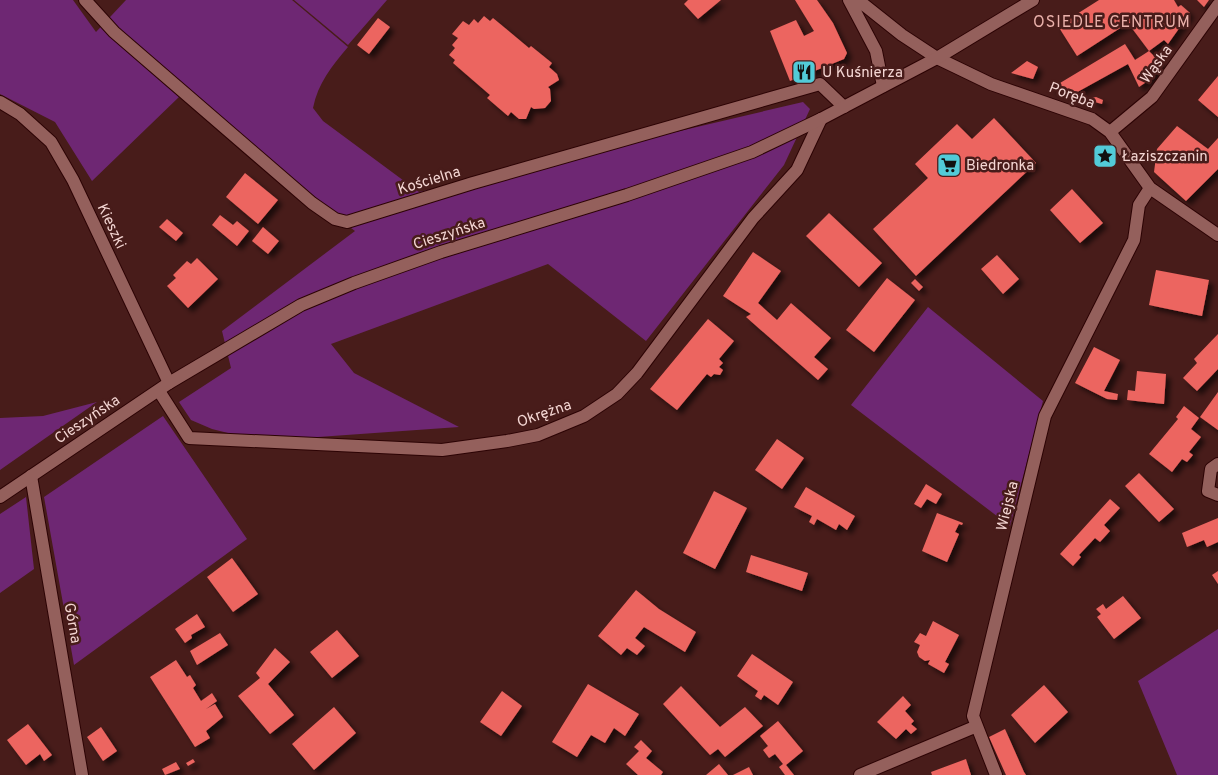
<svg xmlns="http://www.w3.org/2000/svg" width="1218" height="775" viewBox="0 0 1218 775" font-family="Overpass,sans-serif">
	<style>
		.green { fill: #6e2773 }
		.building { fill: #ec6560; filter: url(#shadow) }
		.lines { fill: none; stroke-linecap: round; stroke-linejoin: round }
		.minor-casing { stroke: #2c0304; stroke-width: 14 }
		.tertiary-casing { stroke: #2c0304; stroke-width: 14 }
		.minor { stroke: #94605c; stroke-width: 12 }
		.tertiary { stroke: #94605c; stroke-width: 12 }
		.labels { text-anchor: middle; stroke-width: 5; stroke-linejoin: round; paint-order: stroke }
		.street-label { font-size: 15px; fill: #f4d6d3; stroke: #481c1a }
		.poi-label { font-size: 15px; fill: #f4d6d3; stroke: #481c1a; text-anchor: start }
		.neighbourhood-label { font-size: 16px; letter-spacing: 1px; fill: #eab1ab; stroke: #481c1a }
	</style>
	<defs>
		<filter id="shadow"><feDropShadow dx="4.5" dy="4.5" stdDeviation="2.5" flood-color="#0009"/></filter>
	</defs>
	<rect width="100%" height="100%" fill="#481c1a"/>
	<!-- green -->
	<path class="green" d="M0 0H73L96 32 126 0H292L348 47C332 66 318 83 313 108L323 121 419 192 803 102 810 109 784 165 646 341 548 264 331 344 354 373 459 427 290 439 248 438 212 429 191 420 179 402 231 368 222 331 355 231 179 97 92 181 55 122 0 94Z
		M294 0H387L348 45Z
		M928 307 1043 401 1010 526 851 405Z
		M97 402 0 470V418L43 416Z
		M163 416 247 539 74 665 44 497Z
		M26 497 34 569 0 593V514Z
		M1218 629V775H1177L1138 681Z"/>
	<!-- building -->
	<path class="building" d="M688 0H721L698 19 684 4Z
		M795 0H817L833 23 847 53 844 59 790 81 770 31 796 20 804 36 814 31Z
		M1099 0H1174L1178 7 1181 5 1190 13 1168 44 1164 40 1149 51 1128 23 1077 56 1058 26Z
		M1197 0H1209L1204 7Z
		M484 16 490 21 493 18 529 48 531 46 552 63 549 67 557 74 559 80 548 87 550 89 551 101 545 108 534 109 531 107 526 119H519L511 112 508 116 487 98 490 95 453 63 455 60 449 55 455 48 452 45 458 38 452 34 463 21 469 25 474 19 478 23Z
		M378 18 390 27 369 54 357 45Z
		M1125 44 1135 60 1149 51 1162 64 1152 78 1139 87 1128 64 1072 95 1050 89Z
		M1027 61 1038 67 1033 79 1011 73Z
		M1218 76V117L1198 100Z
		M1096 97 1103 100 1102 104 1091 101 1092 98Z
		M994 118 1036 163 916 276 873 229 928 178 915 164 957 124 972 139Z
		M1177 126 1208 149 1218 138V169L1186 201 1154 172 1157 149Z
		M245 173 278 200 258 224 226 197Z
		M1072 189 1103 223 1080 243 1050 210Z
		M829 213 882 263 859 287 806 236Z
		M220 215 233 225 237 221 249 231 237 246 212 225Z
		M167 219 183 233 176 241 159 227Z
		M263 227 279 241 268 254 252 241Z
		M753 252 781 271 758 303 777 320 791 303 831 338 814 357 828 369 818 380 746 317 751 314 723 296Z
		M997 255 1019 279 1003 294 981 269Z
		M197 258 218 279 188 308 167 286 176 278 173 275 187 261 191 264Z
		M1156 270 1209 280 1202 316 1149 305Z
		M887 278 915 300 874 352 846 330Z
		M915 279 923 287 919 291 911 283Z
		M708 319 734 341 719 359 723 363 719 367 723 370 720 375 714 374 711 377 707 374 677 410 650 389Z
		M1218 334V369L1197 391 1183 378 1197 363 1194 359Z
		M1094 347 1120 360 1104 391 1118 394 1117 400 1107 399 1075 383Z
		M1137 371 1166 374 1164 404 1127 400 1128 390 1135 391Z
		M1218 392V430L1200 417Z
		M1184 406 1199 418 1191 429 1201 437 1189 452 1193 455 1187 462 1182 459 1172 472 1149 454 1178 419 1176 417Z
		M777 439 804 458 782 489 755 470Z
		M1139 473 1174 509 1159 522 1125 486Z
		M926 484 942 494 936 504 927 499 921 508 914 504Z
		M806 487 855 516 847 530 839 524 836 530 817 519 814 525 809 522 812 516 794 507Z
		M714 491 747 508 715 569 683 553Z
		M1110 499 1120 508 1104 525 1110 531 1100 542 1095 538 1079 555 1081 557 1073 566 1060 554Z
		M937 513 963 523 962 525 959 524 955 532 959 534 947 562 922 551Z
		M1218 518V542L1207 547 1204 540 1187 547 1182 533Z
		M751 555 808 573 802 591 746 572Z
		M232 558 258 594 233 612 207 577Z
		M1218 571V584L1212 575Z
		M636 590 659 609 696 632 685 652 644 627 635 638 645 646 637 655 627 648 621 655 598 636Z
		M1123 596 1141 618 1114 639 1097 617 1101 614 1096 609 1103 604 1106 609Z
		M197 614 205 627 191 635 192 638 185 643 175 629Z
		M933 621 959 635 945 662 949 664 944 673 928 664 930 660 925 661 919 657 917 652 920 645 914 642 920 633 926 636Z
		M337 630 359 656 332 678 310 652Z
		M220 633 228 645 197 665 190 651Z
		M275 648 290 662 268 684 294 715 270 734 238 696 260 678 256 673Z
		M752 654 793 682 778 705 764 695 761 700 755 696 758 691 737 676Z
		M176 660 187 677 190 675 196 685 193 688 201 701 212 693 217 701 206 709 215 704 223 717 206 731 210 738 195 747 150 677Z
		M588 684 639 714 625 736 614 728 605 743 591 735 577 757 552 742Z
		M1044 685 1068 712 1035 743 1011 715Z
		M681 686 720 727 745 707 763 726 725 757 718 749 710 755 663 704Z
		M502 691 522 706 501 736 480 722Z
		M903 696 911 705 905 711 914 721 911 724 917 729 911 734 906 729 896 739 877 722Z
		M334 707 356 733 314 770 292 744Z
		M778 721 803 751 786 765 794 775H785L779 767 783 764 775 754 769 758 763 750 768 746 760 736Z
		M28 724 52 755 44 761 40 754 26 765 7 740Z
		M101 727 117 751 103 761 87 737Z
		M1005 729 1024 772 1026 775H1006L989 737Z
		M641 740 652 751 646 758 663 772 661 775H638L626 764 639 751 634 747Z
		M193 759 195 762 188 766 186 763Z
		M966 759 971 775H932L931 772Z
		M176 762 180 769 165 775 162 769Z
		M719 764 728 775H706Z
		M749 767 753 775H733Z"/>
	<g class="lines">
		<!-- minor casing -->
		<g class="minor-casing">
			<path id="minor" d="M85 0 114 32 312 203 335 219 347 222 473 183 820 84 844 107
				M849 0 876 51 883 86
				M858 0 902 35 937 58 991 84 1092 119 1110 132 1150 188 1218 235
				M0 102 20 114 51 142 73 180 169 383
				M1110 132 1152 97 1218 5
				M159 391 189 438 442 450 507 441 538 435 584 416 617 394 637 373 753 218 797 170 821 119
				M1218 464 1211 469 1208 491 1218 495
				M31 476 82 775
				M860 775 977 726
				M996 775 973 716 1045 416 1134 240 1139 205 1150 188"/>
		</g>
		<!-- tertiary casing -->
		<g class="tertiary-casing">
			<path id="tertiary" d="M0 497 169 383 301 305 354 283 441 252 627 195 752 152 821 119 937 58 1033 0"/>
		</g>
		<!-- minor -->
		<use href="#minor" class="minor"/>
		<!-- tertiary -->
		<use href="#tertiary" class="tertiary"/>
	</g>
	<!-- icons -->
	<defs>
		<g id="restaurant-square" transform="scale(1.25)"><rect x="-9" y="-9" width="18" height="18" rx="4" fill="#52cbd8" stroke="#481c1a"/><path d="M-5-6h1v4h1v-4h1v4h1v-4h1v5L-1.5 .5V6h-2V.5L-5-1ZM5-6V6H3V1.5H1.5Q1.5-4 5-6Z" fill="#111"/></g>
		<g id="sight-square" transform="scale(1.25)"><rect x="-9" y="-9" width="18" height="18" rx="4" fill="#52cbd8" stroke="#481c1a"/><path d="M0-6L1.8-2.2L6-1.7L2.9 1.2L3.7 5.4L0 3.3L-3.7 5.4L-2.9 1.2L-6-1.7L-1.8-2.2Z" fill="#111"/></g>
		<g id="supermarket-square" transform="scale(1.25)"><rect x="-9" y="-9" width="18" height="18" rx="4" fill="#52cbd8" stroke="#481c1a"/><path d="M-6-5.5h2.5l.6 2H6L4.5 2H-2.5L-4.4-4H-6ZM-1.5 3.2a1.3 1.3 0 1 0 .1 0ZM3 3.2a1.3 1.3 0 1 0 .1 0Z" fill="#111"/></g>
	</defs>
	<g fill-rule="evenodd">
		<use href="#restaurant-square" x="804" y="72"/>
		<use href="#sight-square" x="1105" y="156"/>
		<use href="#supermarket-square" x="949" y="165"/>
	</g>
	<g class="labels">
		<!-- street labels -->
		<g class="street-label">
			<text transform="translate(1156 64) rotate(-54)" y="5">Wąska</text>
			<text transform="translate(1072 95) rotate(21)" y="5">Poręba</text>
			<text transform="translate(429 180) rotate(-17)" y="5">Kościelna</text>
			<text transform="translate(112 226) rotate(65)" y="5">Kieszki</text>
			<text transform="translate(449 233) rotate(-18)" y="5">Cieszyńska</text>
			<text transform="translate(544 413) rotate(-19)" y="5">Okrężna</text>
			<text transform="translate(87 419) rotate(-34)" y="5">Cieszyńska</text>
			<text transform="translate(1007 506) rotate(-76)" y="5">Wiejska</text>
			<text transform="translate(73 623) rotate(80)" y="5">Górna</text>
		</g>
		<!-- poi labels -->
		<g class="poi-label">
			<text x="822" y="77">U Kuśnierza</text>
			<text x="1122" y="161">Łaziszczanin</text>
			<text x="966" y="170">Biedronka</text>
		</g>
		<!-- neighbourhood labels -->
		<g class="neighbourhood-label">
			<text x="1112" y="27">OSIEDLE CENTRUM</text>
		</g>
	</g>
</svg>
